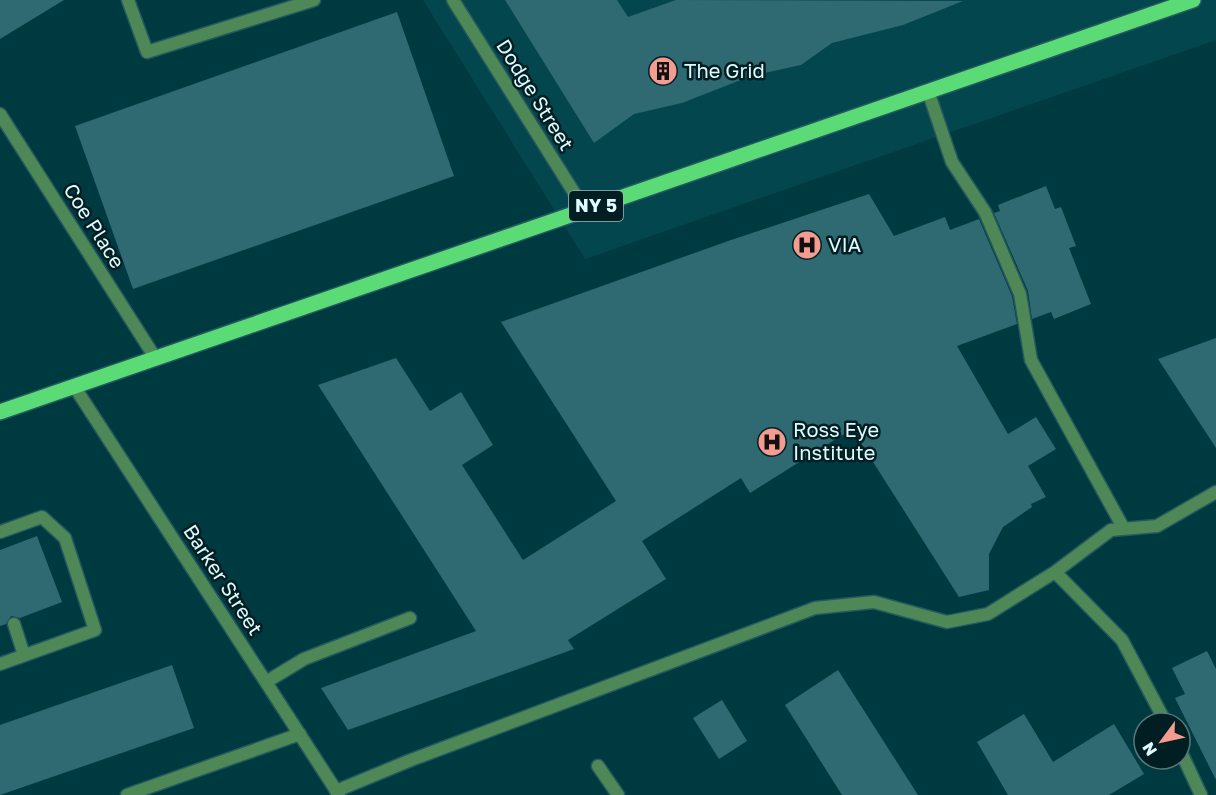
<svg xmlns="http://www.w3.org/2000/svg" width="1216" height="795" viewBox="0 0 1216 795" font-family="'Golos Text',sans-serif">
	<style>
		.built { fill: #04464e }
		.building { fill: #2f6971 }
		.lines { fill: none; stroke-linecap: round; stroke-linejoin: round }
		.service-casing { stroke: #24595f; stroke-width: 15 }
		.minor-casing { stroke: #24595f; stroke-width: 15 }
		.primary-casing { stroke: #24595f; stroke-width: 18 }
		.service { stroke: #4e8857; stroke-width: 12 }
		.minor { stroke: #4e8857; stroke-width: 12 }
		.primary { stroke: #5bdb75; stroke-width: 15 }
		.labels { text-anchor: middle; stroke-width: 5; stroke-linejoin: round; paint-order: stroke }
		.shield { fill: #011f23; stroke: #9db8bc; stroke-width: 1.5 }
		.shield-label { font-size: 18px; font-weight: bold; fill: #e0fafd }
		.poi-label { font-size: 20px; fill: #e0fafd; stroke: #011f23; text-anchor: start }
		.street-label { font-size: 20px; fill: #e0fafd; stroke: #011f23 }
	</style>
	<rect width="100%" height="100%" fill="#003a41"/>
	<!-- built -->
	<path class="built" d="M423 0H1216V40L585 259Z"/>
	<!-- building -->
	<path class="building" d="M0 0H64L0 39Z
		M505 0H617L628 17 676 0 963 1 903 25 832 43 801 65 751 76 682 103 634 114 594 143Z
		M397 12 454 176 133 289 75 126Z
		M1046 186 1055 209 1061 207 1076 246 1069 248 1091 304 1054 319 1051 312 1032 319 1028 291 994 213 1000 211 998 205Z
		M869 194 894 236 945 217 950 230 979 219 1012 296 1017 324 957 346 1008 434 1036 417 1056 449 1028 466 1046 497 1031 504 1032 507 1003 527 989 554V590L959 597 852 429 750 493 741 478 642 541 666 579 568 640 574 649 348 730 321 688 476 631 318 385 396 358 430 411 461 392 493 445 462 465 523 560 616 501 501 322 731 240Z
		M1216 338V448L1158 359Z
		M37 536 62 602 20 618 11 616 6 624 0 626V550Z
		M1207 651 1216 669V780L1175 698 1185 694 1172 668Z
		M172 665 194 728 0 795V725Z
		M838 670 918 795H842L785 705Z
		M722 700 747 741 719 759 693 718Z
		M1024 714 1053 762 1114 724 1144 774 1109 795H1008L977 742Z"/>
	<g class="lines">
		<!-- service casing -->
		<g class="service-casing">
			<path id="service" d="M128 0 147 52 314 0
				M928 91 952 162 985 212 1020 294 1031 360 1124 529
				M0 532 42 517 65 538 95 630 0 664
				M14 624 24 655
				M266 682 304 659 410 618
				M1166 723 1122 640 1055 572 1111 530 1157 526 1216 492
				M1180 750 1201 795
				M598 766 618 795
				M336 791 411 760 815 608 874 602 947 622 988 614 1055 572
				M127 795 300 734"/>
		</g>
		<!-- minor casing -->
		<g class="minor-casing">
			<path id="minor" d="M453 0 585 210
				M0 114 156 359
				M74 386 339 795"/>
		</g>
		<!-- primary casing -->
		<g class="primary-casing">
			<path id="primary" d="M0 412 1193 0"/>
		</g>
		<!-- service -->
		<use href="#service" class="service"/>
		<!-- minor -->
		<use href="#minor" class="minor"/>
		<!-- primary -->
		<use href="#primary" class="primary"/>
	</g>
	<!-- icons -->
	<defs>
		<g id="building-disc" transform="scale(1.5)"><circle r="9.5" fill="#f59c91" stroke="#011f23"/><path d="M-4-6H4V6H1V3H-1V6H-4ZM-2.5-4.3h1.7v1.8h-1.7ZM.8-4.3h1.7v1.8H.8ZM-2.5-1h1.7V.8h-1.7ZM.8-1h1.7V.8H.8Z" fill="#111"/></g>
		<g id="hospital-disc" transform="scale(1.5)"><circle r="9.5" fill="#f59c91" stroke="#011f23"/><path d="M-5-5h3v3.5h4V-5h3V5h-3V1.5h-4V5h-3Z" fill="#111"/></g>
	</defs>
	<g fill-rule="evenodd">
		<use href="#building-disc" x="663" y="71"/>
		<use href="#hospital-disc" x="807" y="245"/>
		<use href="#hospital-disc" x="772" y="442"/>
	</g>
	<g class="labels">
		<!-- shield labels -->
		<rect class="shield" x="569" y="191" width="54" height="30" rx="4.5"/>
		<g class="shield-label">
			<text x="596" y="212">NY 5</text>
		</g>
		<!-- poi labels -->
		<g class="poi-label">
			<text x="684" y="78">The Grid</text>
			<text x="828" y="252">VIA</text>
			<text x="793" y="437">Ross Eye<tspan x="793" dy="23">Institute</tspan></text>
		</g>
		<!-- street labels -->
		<g class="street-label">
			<text transform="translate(535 95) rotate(58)" y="7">Dodge Street</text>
			<text transform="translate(94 226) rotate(58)" y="7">Coe Place</text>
			<text transform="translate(223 580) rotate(57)" y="7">Barker Street</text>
		</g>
	</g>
	<!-- north arrow -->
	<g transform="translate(1162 741) rotate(237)"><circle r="28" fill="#011f23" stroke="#5a777a" stroke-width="1.5"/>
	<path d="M0-4.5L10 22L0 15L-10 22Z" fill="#f59c91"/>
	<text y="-9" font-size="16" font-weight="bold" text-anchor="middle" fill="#e0fafd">N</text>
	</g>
</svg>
